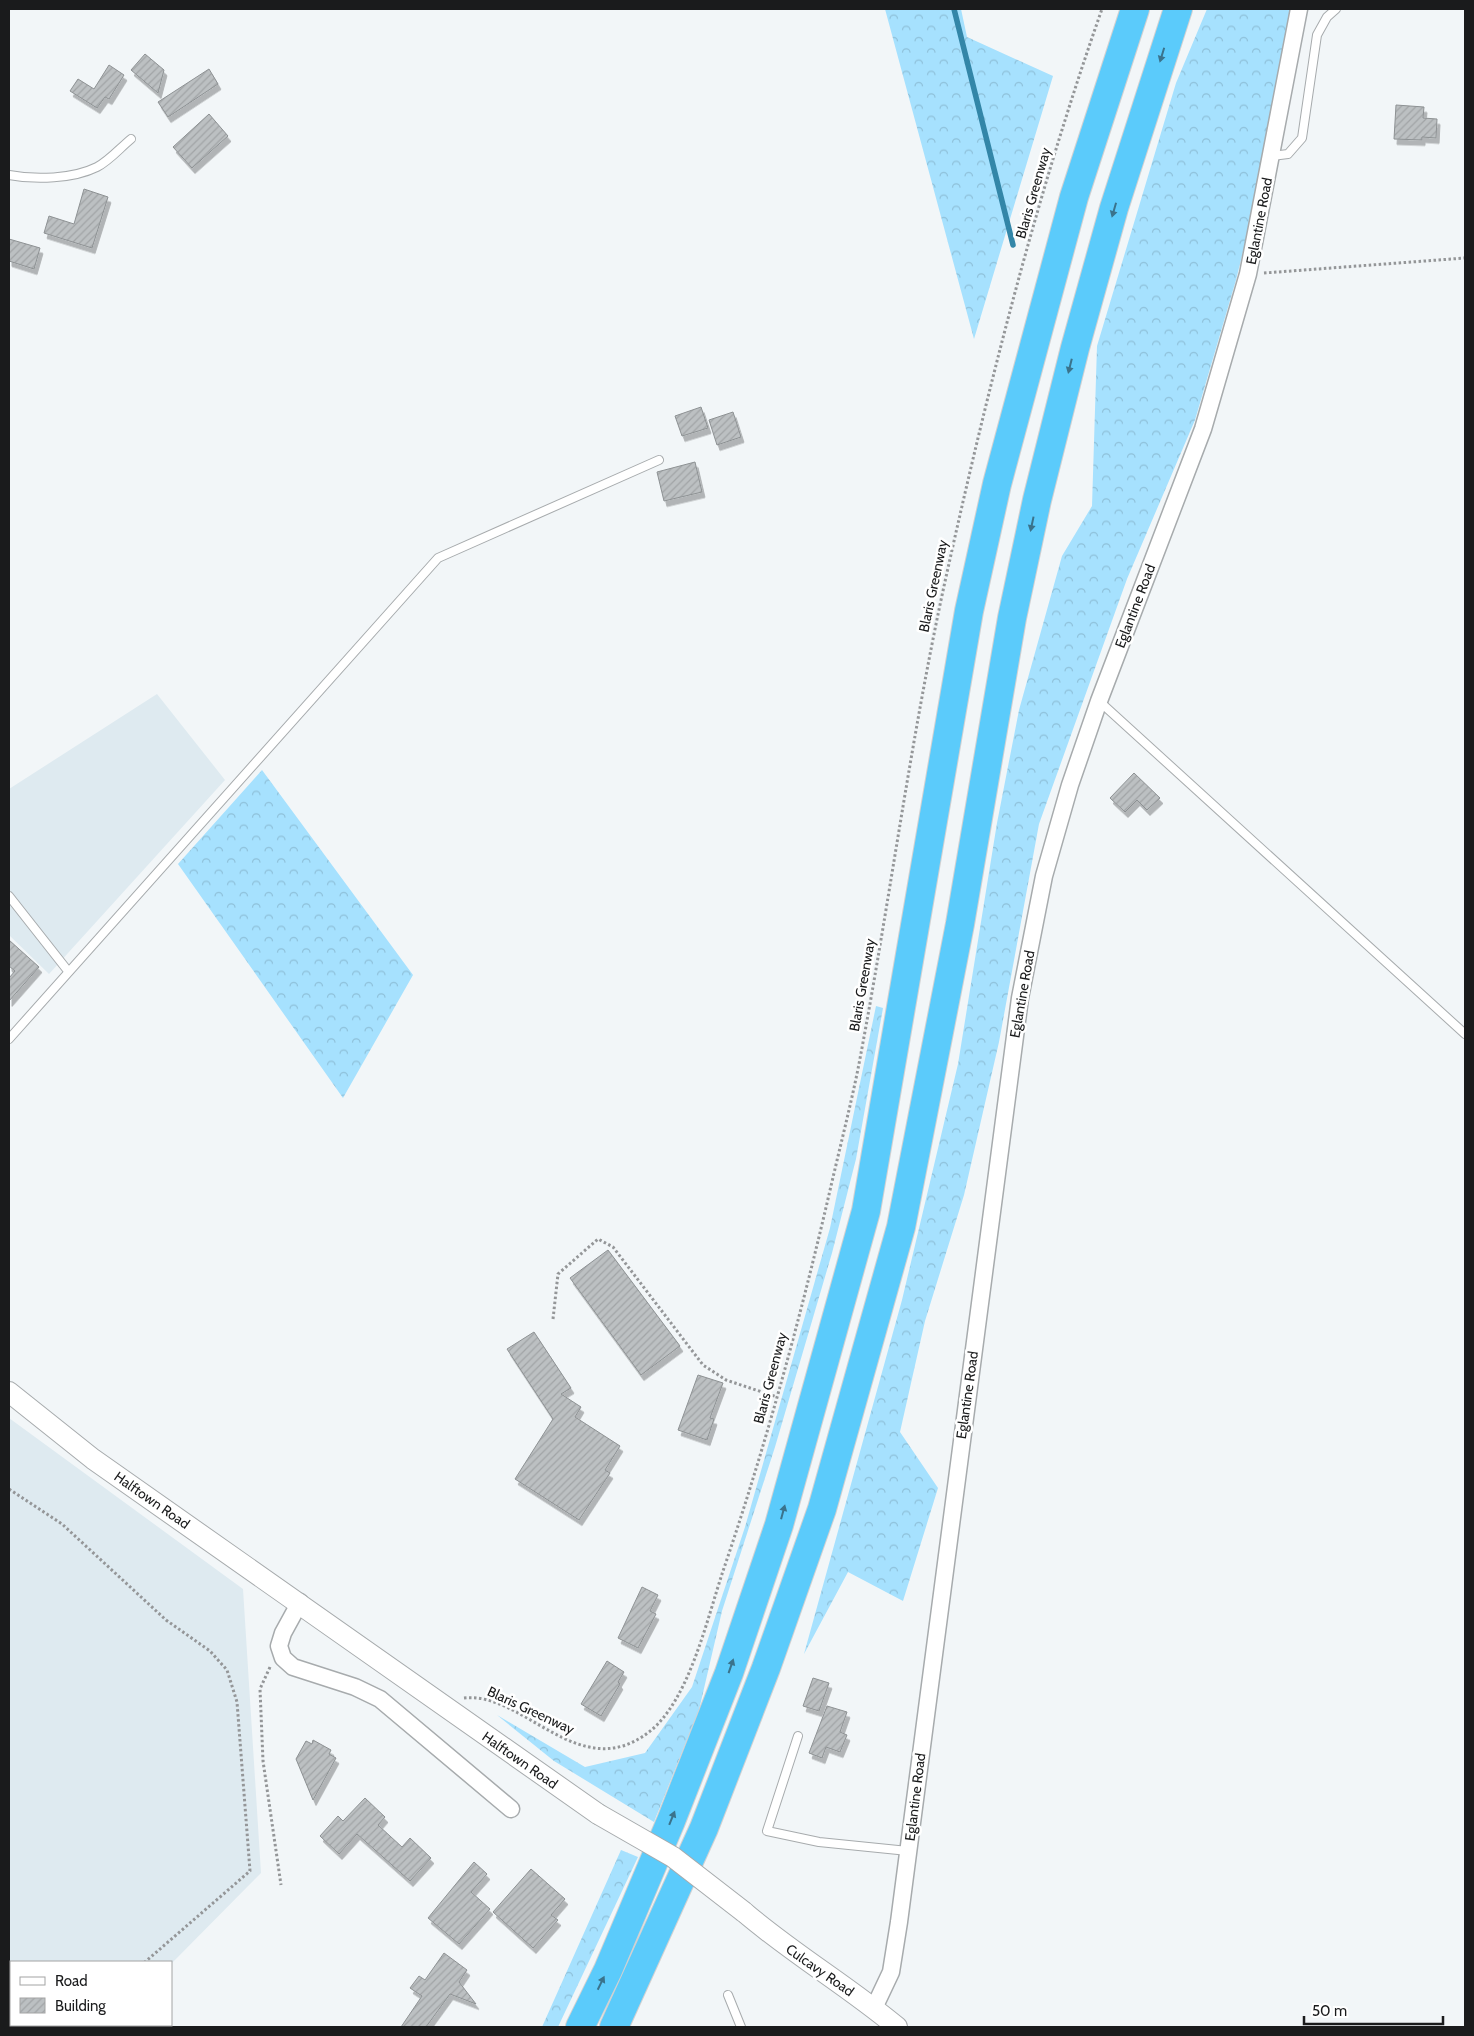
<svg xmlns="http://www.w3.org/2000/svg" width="1474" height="2036" viewBox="0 0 1474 2036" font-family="Cabin,sans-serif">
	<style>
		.built { fill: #deeaf0 }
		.forest { fill: url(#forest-crowns) }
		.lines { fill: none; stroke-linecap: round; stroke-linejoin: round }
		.stream { stroke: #3386a8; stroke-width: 5.5 }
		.building { fill: url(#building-hatch); stroke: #8d9193; filter: url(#shadow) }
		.service-casing { stroke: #a7abad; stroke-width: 10 }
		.minor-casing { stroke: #a7abad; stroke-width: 19 }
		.tertiary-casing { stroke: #a7abad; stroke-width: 22 }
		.motorway-casing { stroke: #d1d1d2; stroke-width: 30 }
		.path { stroke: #949698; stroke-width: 3; stroke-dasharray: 2.5 2.5; stroke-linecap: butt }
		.service { stroke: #fff; stroke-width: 8 }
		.minor { stroke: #fff; stroke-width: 16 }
		.tertiary { stroke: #fff; stroke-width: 20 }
		.motorway { stroke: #5bcbfb; stroke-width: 28 }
		.tertiary-bridge-casing { stroke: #a7abad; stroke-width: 22; stroke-linecap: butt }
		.tertiary-bridge { stroke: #fff; stroke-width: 20 }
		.oneway { fill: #3a738c }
		.labels { text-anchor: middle; stroke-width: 5; stroke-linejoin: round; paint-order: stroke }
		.street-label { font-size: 14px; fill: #1a1b1c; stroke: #fff }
	</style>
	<defs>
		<pattern id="forest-crowns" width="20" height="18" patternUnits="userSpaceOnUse" patternTransform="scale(1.25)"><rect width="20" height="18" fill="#a6e1fe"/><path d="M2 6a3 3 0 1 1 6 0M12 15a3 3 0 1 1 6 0" fill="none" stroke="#8ec0d9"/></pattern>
		<pattern id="building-hatch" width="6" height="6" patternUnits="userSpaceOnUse" patternTransform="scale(1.25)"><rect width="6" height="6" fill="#bcc0c2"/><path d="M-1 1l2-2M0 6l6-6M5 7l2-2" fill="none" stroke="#a1a4a6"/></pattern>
		<filter id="shadow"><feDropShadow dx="3" dy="5.5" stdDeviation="0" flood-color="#0004"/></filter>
	</defs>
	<rect width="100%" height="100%" fill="#f2f6f8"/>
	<!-- built -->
	<path class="built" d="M157 694 225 780 49 974 9 935V789Z
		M9 1418 243 1589 261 1873 171 1964 11 1962V2025H111L109 2027H9Z"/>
	<!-- forest -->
	<path class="forest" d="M885 9H961L967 37 1053 76 974 339Z
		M1207 9H1293L1270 142 1236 280 1195 420 1127 579 1039 824 999 1042 964 1195 925 1321 900 1432 938 1488 903 1601 848 1572 804 1654 902 1300 958 1064 997 823 1019 710 1062 556 1092 506 1097 346 1176 83Z
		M262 770 413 975 343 1098 178 864Z
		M876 1006 883 1008 856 1159 832 1253 775 1447 722 1611 699 1710 654 1822 554 1761 497 1715 585 1767 645 1753 692 1687 745 1527 830 1228Z
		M621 1850 638 1857 558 2027H542Z"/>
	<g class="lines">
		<!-- stream -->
		<path class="stream" d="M954 9 1013 245"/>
	</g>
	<!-- building -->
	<path class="building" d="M145 54 164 70 158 93 131 70Z
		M109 65 124 75 109 99 105 97 97 108 70 91 78 79 94 89Z
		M209 69 218 84 168 117 158 102Z
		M1396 105 1424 107 1423 118 1437 119 1436 138 1422 137V140L1394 139Z
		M209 114 228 136 192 168 173 147Z
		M84 189 108 197 92 248 44 233 49 216 74 224Z
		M9 239 40 248 34 269 9 261Z
		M701 407 708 428 682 436 675 416Z
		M733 412 741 437 717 445 709 420Z
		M695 462 702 492 664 501 657 472Z
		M1134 773 1160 798 1147 810 1137 800 1125 812 1110 798Z
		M9 940 39 967 9 1001V978L15 971 9 966Z
		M608 1250 680 1346 641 1375 570 1278Z
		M534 1332 571 1388 561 1394 581 1407 575 1417 620 1446 605 1470 610 1473 579 1520 515 1479 553 1419 507 1349Z
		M698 1375 723 1383 710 1418 714 1419 707 1440 678 1430Z
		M642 1587 658 1595 650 1611 656 1614 638 1648 618 1638Z
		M607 1661 624 1672 618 1682 620 1684 601 1716 581 1704Z
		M813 1678 829 1683 819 1711 803 1706Z
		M827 1706 847 1712 840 1732 847 1735 840 1752 826 1747 822 1758 809 1753Z
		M313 1740 331 1750 329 1754 336 1758 313 1800 296 1759 306 1741 312 1744Z
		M365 1798 385 1817 378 1825 402 1847 410 1838 431 1858 410 1881 357 1834 339 1854 320 1836 338 1816 343 1821Z
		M474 1862 487 1874 471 1892 490 1909 459 1944 428 1918Z
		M531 1869 565 1899 551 1915 558 1920 533 1948 493 1912Z
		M444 1953 467 1970 459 1982 476 2004 450 1994 426 2027H401L422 1996 410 1988 419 1976 425 1980Z"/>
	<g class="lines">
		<!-- service casing -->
		<g class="service-casing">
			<path id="service" d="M1272 156 1288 154 1302 138 1317 35 1327 17 1336 9
				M9 175C35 180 73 179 97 167 109 161 120 148 131 139
				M1099 701 1465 1034
				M9 896 68 971
				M9 1039 438 558 659 460
				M798 1736 767 1831 819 1842 908 1851
				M728 1995 741 2027"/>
		</g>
		<!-- minor casing -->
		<g class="minor-casing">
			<path id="minor" d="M300 1602 283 1633 279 1646 283 1658 293 1667 355 1687 380 1699 511 1809
				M874 2008 891 1972 899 1922 1020 998 1044 876 1070 785 1099 701 1203 429 1248 274 1299 9"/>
		</g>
		<!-- tertiary casing -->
		<g class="tertiary-casing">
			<path id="tertiary" d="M9 1392 93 1459 598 1814
				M744 1912C793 1954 848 1986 897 2027"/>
		</g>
		<!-- motorway casing -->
		<g class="motorway-casing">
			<path id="motorway" d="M580 2027 608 1970 671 1821 729 1673 779 1525 866 1211 969 611 997 484 1074 197 1135 9
				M614 2027 704 1828 766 1668 822 1509 901 1227 960 924 1012 618 1037 500 1075 348 1114 208 1178 9"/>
		</g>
		<!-- path -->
		<path class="path" d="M1264 273 1465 258
			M553 1319 558 1274 598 1239 613 1247 703 1365 726 1380 777 1397
			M9 1489 62 1524 166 1620 210 1651 227 1670 237 1702 250 1871 145 1962
			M270 1667 260 1689 263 1761 281 1885
			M464 1698C524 1691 579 1786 649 1732 689 1701 707 1619 723 1571 766 1445 801 1316 831 1186 840 1147 850 1108 858 1069 890 902 911 733 948 568 990 379 1038 191 1102 9
			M71 2027 74 2025"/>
		<!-- service -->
		<use href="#service" class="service"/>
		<!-- minor -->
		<use href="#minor" class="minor"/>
		<!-- tertiary -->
		<use href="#tertiary" class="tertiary"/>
		<!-- motorway -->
		<use href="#motorway" class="motorway"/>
		<!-- tertiary-bridge casing -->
		<g class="tertiary-bridge-casing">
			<path id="tertiary-bridge" d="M598 1814 673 1857 744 1912"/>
		</g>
		<!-- tertiary-bridge -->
		<use href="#tertiary-bridge" class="tertiary-bridge"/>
	</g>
	<!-- one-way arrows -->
	<defs><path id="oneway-solid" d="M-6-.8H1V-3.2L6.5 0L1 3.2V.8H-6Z" transform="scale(1.25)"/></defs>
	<g class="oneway">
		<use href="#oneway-solid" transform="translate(1162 55) rotate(107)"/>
		<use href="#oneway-solid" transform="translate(1114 210) rotate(106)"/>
		<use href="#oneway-solid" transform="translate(1070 366) rotate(104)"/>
		<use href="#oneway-solid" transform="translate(1032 524) rotate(102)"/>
		<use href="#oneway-solid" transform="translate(783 1512) rotate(-75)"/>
		<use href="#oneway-solid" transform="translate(731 1666) rotate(-71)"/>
		<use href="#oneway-solid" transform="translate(672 1818) rotate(-68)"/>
		<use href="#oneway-solid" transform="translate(601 1983) rotate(-64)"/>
	</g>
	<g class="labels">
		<!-- street labels -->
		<g class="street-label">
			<text transform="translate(1033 193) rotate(-74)" y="5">Blaris Greenway</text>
			<text transform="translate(1259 221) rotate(-79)" y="5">Eglantine Road</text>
			<text transform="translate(933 586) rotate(-78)" y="5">Blaris Greenway</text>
			<text transform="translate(1135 606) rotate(-69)" y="5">Eglantine Road</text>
			<text transform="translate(862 985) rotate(-80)" y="5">Blaris Greenway</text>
			<text transform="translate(1022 994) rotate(-80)" y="5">Eglantine Road</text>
			<text transform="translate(770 1378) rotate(-75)" y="5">Blaris Greenway</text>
			<text transform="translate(967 1395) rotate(-82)" y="5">Eglantine Road</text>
			<text transform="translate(152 1500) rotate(35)" y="5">Halftown Road</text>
			<text transform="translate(531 1710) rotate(25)" y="5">Blaris Greenway</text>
			<text transform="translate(520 1760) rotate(35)" y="5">Halftown Road</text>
			<text transform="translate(915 1797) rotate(-83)" y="5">Eglantine Road</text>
			<text transform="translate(820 1970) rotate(35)" y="5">Culcavy Road</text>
		</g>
	</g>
	<!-- border -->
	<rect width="1474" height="2036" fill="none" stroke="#1a1b1c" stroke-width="20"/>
	<!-- legend -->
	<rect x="10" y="1961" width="162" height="65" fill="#ffffff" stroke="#a3a4a4"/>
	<rect x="20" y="1977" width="25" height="8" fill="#ffffff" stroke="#a3a4a4"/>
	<text x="55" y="1986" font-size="15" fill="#1a1b1c">Road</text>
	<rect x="20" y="1998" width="25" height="15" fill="url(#building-hatch)" stroke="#a3a4a4"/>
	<text x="55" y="2011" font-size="15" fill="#1a1b1c">Building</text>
	<!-- scale -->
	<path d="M1304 2016v8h139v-8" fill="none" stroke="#1a1b1c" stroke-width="2.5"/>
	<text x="1312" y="2016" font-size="15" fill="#1a1b1c" stroke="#ffffff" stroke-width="4" paint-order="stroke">50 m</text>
</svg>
